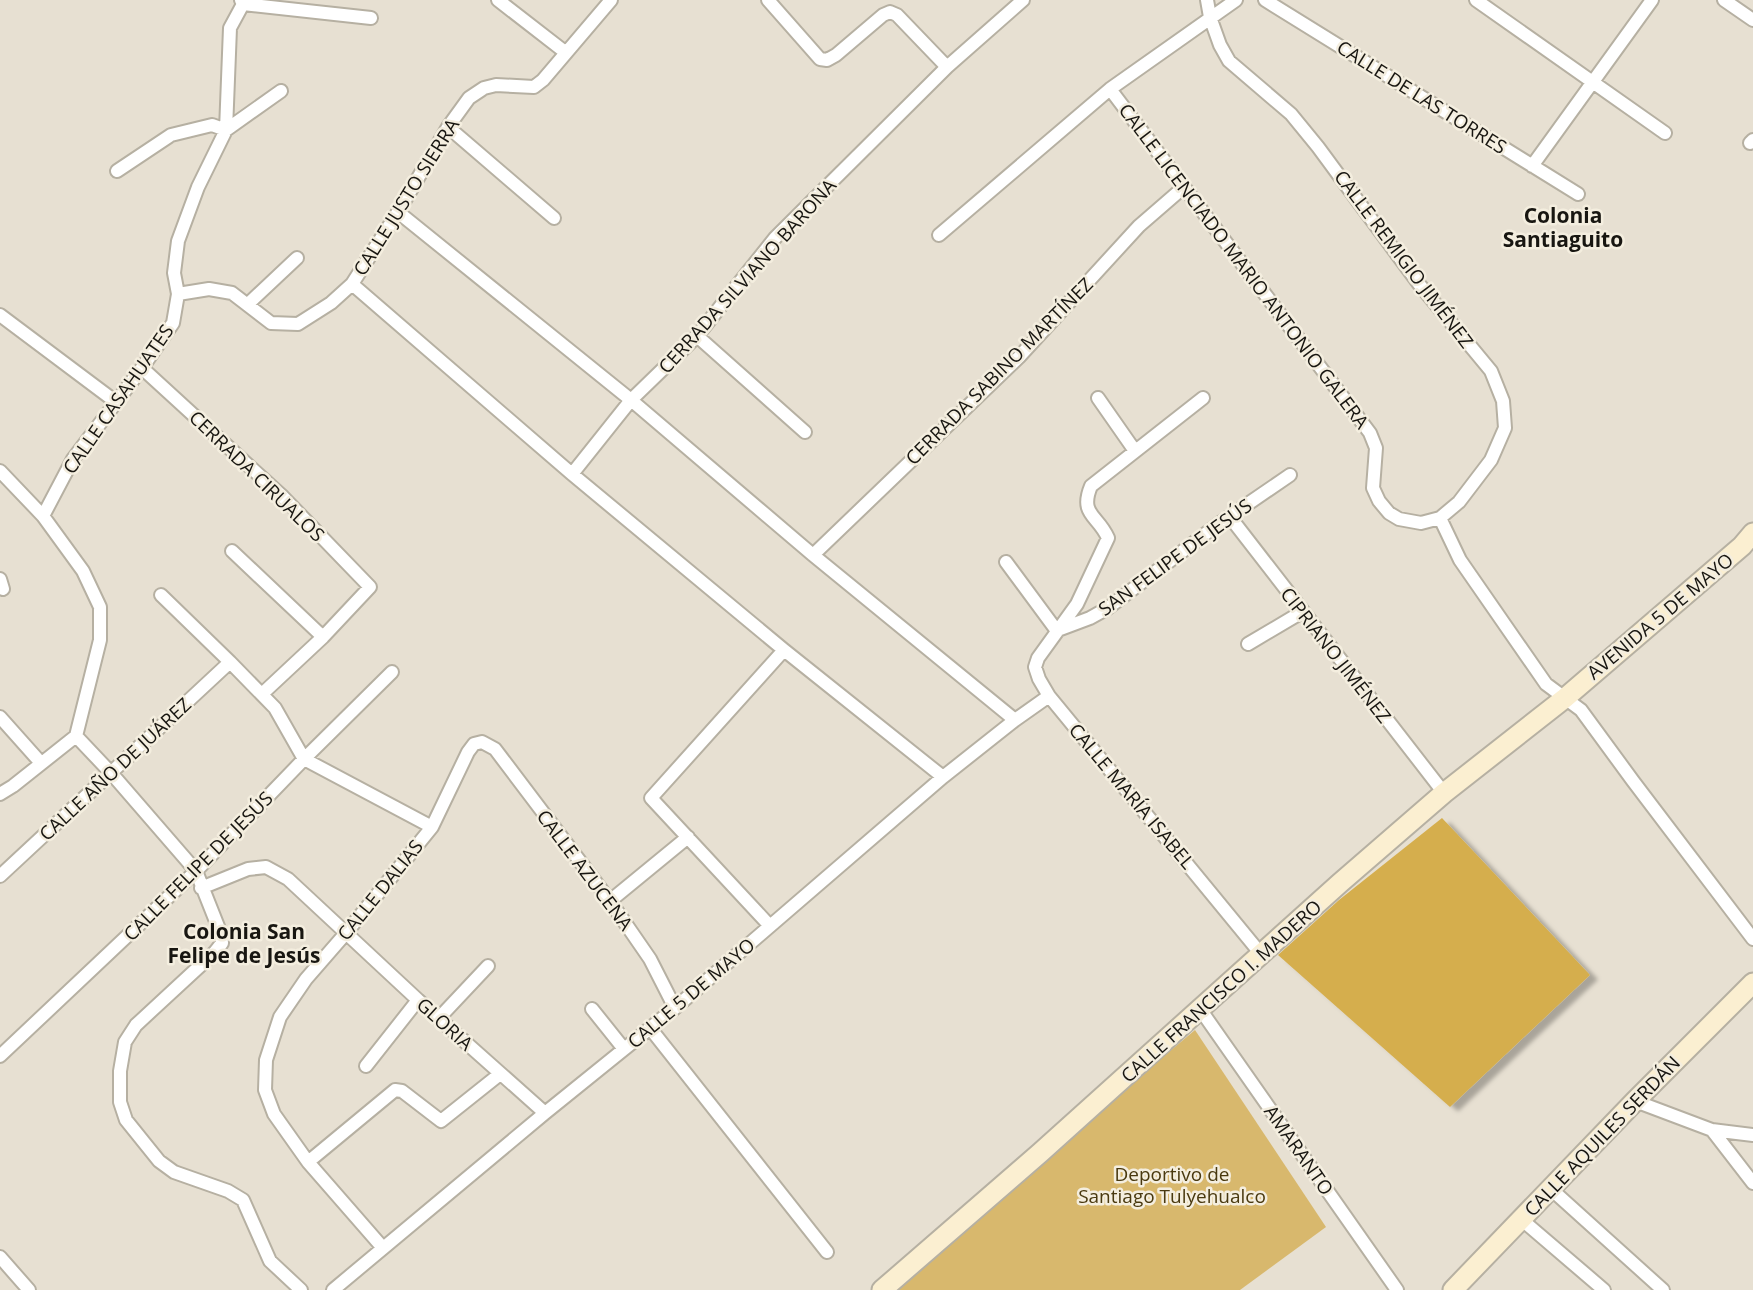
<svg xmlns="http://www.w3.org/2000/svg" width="1753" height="1290" viewBox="0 0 1753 1290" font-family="'Open Sans',sans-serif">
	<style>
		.green { fill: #d8b86d }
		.building { fill: #d5ae4d; filter: url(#shadow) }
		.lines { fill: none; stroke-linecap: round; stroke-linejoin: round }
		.street-casing { stroke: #b6b0a2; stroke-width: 16 }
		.secondary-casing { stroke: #b6b0a2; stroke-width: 23 }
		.street { stroke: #fff; stroke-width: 12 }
		.secondary { stroke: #fbefd1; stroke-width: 19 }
		.labels { text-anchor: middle; stroke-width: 5; stroke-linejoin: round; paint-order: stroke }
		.street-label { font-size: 19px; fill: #181611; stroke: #f4eedf }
		.park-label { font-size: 19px; fill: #49390f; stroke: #f4eedf }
		.neighbourhood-label { font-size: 21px; font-weight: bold; fill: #181611; stroke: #f4eedf }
	</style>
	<defs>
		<filter id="shadow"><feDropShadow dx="8" dy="4.5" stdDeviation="2" flood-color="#0004"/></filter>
	</defs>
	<rect width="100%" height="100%" fill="#e7e0d2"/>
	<!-- green -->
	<path class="green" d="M1195 1030 1326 1227 1240 1290H886Z"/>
	<!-- building -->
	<path class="building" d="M1442 818 1590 975 1450 1107 1278 955 1339 900Z"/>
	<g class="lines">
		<!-- street casing -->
		<g class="street-casing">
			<path id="street" d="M498 0 565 52
				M768 0 820 59 827 60 836 55 883 15 890 12 897 15 947 67
				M1265 0 1578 194
				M1476 0 1665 133
				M1724 0 1753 20
				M243 4 371 18
				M1110 89 1370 433 1376 448 1373 488 1379 501 1389 513 1399 519 1421 523 1440 518 1459 502 1491 460 1505 428 1503 401 1491 371 1419 284 1318 147 1291 114 1229 61 1220 45 1210 17 1207 0
				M448 127 554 218
				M1750 143 1753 140
				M1532 166 1652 0
				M117 171 171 135 212 125 226 130 281 91
				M398 212 631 400 813 555 1015 720
				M939 235 1110 89 1236 0
				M352 284 572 474 784 650 943 777
				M178 294 209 289 232 293 271 323 298 324 331 303 352 284 398 212 448 127 469 98 484 88 496 85 534 87 543 80 611 0
				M248 304 297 258
				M0 315 116 402
				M697 336 805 432
				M142 368 283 497 370 587 323 637 262 694
				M1098 398 1135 451
				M1203 398 1091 486C1079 515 1098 515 1108 538L1077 604 1038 658 1035 667 1039 679 1049 696 1261 954
				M0 471 43 516 83 571 100 607V640L76 736
				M572 474 631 400 697 336 775 238 947 67 1023 0
				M43 516 73 459 142 368 173 323 178 294 174 273 178 241 198 187 226 130 230 28 243 4 241 0
				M1230 517 1444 793
				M1440 518 1460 560 1546 684 1581 710 1633 781 1753 939
				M232 551 323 637
				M813 555 1019 357 1139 226 1184 187
				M1006 562 1057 631
				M0 579 3 589
				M161 595 230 662 275 708 304 759 432 827
				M1058 630 1090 618 1108 608 1217 525 1290 475
				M1248 644 1302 612
				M0 717 41 763
				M76 736 112 774 196 871 221 934 222 943 215 952 136 1025 125 1042 120 1071V1102L126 1120 159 1161 174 1172 228 1191 243 1200 270 1261 301 1290
				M0 794 13 786 76 736
				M0 876 230 662
				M201 888 248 869 266 867 288 879 418 1000 545 1113
				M610 901 688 837
				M770 926 651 798 784 650
				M592 1009 624 1049
				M1200 1009 1397 1290
				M439 1018 488 966
				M650 1028 827 1252
				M0 1056 196 871 304 759 392 672
				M366 1066 418 1000
				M1635 1101 1712 1130 1753 1135
				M1712 1130 1753 1183
				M308 1162 395 1090 402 1091 441 1121 500 1074
				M1551 1189 1663 1290
				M1521 1219 1604 1290
				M383 1248 308 1162 274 1114 265 1090 266 1060 280 1017 306 979 346 933 432 827 468 752 474 744 482 742 495 749 610 901 650 959 675 1008
				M0 1257 29 1290
				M333 1290 545 1113 675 1008 943 777 1015 720 1049 696"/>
		</g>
		<!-- secondary casing -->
		<g class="secondary-casing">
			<path id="secondary" d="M882 1290 1040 1153 1340 883 1444 793 1565 698 1742 546 1753 533
				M1453 1290 1635 1101 1753 983"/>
		</g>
		<!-- street -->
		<use href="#street" class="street"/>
		<!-- secondary -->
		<use href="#secondary" class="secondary"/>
	</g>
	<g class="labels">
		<!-- street labels -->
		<g class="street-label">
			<text transform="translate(1422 97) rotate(32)" y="7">CALLE DE LAS TORRES</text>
			<text transform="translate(406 197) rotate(-58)" y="7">CALLE JUSTO SIERRA</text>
			<text transform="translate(1404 259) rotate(53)" y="7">CALLE REMIGIO JIMÉNEZ</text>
			<text transform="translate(1244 266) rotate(53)" y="7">CALLE LICENCIADO MARIO ANTONIO GALERA</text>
			<text transform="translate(747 276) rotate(-48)" y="7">CERRADA SILVIANO BARONA</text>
			<text transform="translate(999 371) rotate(-45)" y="7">CERRADA SABINO MARTÍNEZ</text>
			<text transform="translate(118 399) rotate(-55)" y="7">CALLE CASAHUATES</text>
			<text transform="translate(257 476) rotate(44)" y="7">CERRADA CIRUALOS</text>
			<text transform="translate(1175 557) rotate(-36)" y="7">SAN FELIPE DE JESÚS</text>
			<text transform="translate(1660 616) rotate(-40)" y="7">AVENIDA 5 DE MAYO</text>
			<text transform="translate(1336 655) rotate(52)" y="7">CIPRIANO JIMÉNEZ</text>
			<text transform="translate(115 769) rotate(-43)" y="7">CALLE AÑO DE JUÁREZ</text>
			<text transform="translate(1132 796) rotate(50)" y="7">CALLE MARÍA ISABEL</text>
			<text transform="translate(198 866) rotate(-45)" y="7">CALLE FELIPE DE JESÚS</text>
			<text transform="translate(585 870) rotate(53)" y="7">CALLE AZUCENA</text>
			<text transform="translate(380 890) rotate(-51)" y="7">CALLE DALIAS</text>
			<text transform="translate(1221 991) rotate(-42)" y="7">CALLE FRANCISCO I. MADERO</text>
			<text transform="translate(691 993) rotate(-40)" y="7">CALLE 5 DE MAYO</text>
			<text transform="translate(445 1024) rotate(42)" y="7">GLORIA</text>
			<text transform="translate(1602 1136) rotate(-46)" y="7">CALLE AQUILES SERDÁN</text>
			<text transform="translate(1299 1150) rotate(55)" y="7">AMARANTO</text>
		</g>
		<!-- park labels -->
		<g class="park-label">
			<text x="1172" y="1181">Deportivo de<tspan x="1172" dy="22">Santiago Tulyehualco</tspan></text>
		</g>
		<!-- neighbourhood labels -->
		<g class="neighbourhood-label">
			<text x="1563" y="223">Colonia<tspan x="1563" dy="24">Santiaguito</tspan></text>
			<text x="244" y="939">Colonia San<tspan x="244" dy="24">Felipe de Jesús</tspan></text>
		</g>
	</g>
</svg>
